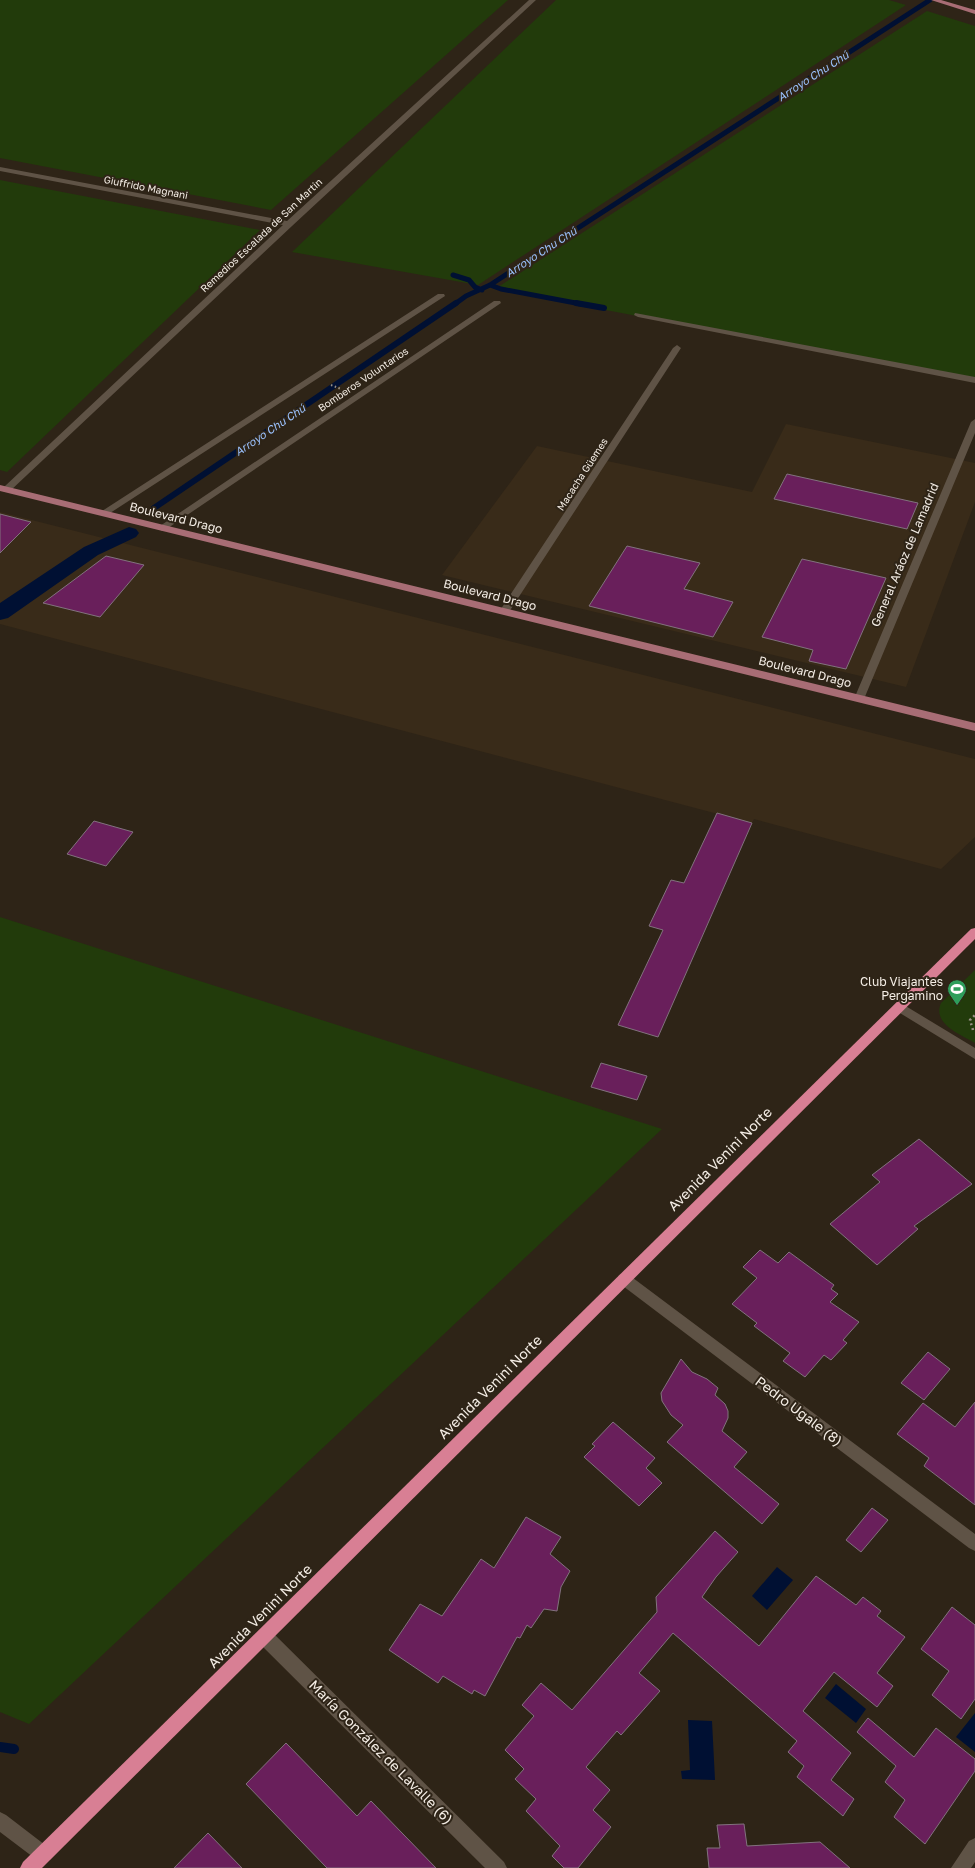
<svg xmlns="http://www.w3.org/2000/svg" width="975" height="1868" viewBox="0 0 975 1868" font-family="'Golos Text',sans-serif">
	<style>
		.built { fill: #392b19 }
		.green { fill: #223b0b }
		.water { fill: #001033 }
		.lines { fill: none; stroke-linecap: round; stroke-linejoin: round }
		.stream-far2 { stroke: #001033; stroke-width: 5 }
		.stream-far1 { stroke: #001033; stroke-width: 6 }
		.stream { stroke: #001033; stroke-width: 10 }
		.canal { fill: #001033; fill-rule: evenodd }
		.building { fill: #691f5b; stroke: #82727e }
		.path-far1 { stroke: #999186; stroke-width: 2; stroke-dasharray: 1.5 2.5; stroke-linecap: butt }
		.path { stroke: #999186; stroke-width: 2.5; stroke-dasharray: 2 3; stroke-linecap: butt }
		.minor { fill: #5f5346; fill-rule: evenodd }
		.major { fill: #a86d75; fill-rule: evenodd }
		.highway { fill: #d87f94; fill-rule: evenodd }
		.labels { text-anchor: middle; stroke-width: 4; stroke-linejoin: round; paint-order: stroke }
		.far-street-label { font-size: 10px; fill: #f5eee6; stroke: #2e2417 }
		.far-water-label { font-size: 11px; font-style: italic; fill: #9cc3ff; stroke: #2e2417 }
		.street-label { font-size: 12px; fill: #f5eee6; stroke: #2e2417 }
		.poi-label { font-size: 12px; fill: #f5eee6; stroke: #2e2417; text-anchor: end }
		.near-street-label { font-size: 14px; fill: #f5eee6; stroke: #2e2417 }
	</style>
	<rect width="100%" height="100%" fill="#2e2417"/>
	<!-- built -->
	<path class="built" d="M786 424 975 463V502L906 687 442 575 537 446 752 492Z
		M0 512 975 759V837L941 869 754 819 752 823 0 624Z"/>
	<!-- green -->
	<path class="green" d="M0 0H508L271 210 0 158Z
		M556 0H889L906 5 478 285 292 252Z
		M927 11 975 26V380L495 289Z
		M0 180 260 230 7 472 0 470Z
		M0 917 662 1129 29 1724 0 1712Z
		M975 970V1043C960 1034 932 1024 941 1003Z"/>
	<!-- water -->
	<path class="water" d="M777 1567 793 1580 767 1610 752 1596Z
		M836 1684 866 1709 856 1723 825 1698Z
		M975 1713V1752L956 1737Z
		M688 1720 712 1721 715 1780 682 1779 681 1771 690 1770Z"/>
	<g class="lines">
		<!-- stream-far2 -->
		<path class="stream-far2" d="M453 275 469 280 475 287 482 290
			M490 285 501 289 581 304
			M455 304 466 296 490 285 930 0"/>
		<!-- stream-far1 -->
		<path class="stream-far1" d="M576 303 604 308
			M154 508 456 303"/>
		<!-- stream -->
		<path class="stream" d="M0 1747 14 1749"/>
		<!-- canal -->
		<path class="canal" d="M129 527 136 529 139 533 136 537 98 555 8 618 0 620V603L84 547Z"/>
	</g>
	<!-- building -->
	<path class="building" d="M787 474 918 503 907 529 774 499Z
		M0 514 31 522 0 553Z
		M627 546 700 563 684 589 733 602 713 637 589 606Z
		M106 556 144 565 100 617 43 603Z
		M802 559 886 578 846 669 809 661 813 650 762 637Z
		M717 813 752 823 658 1037 618 1025 663 930 649 926 671 880 684 883Z
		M94 821 133 832 106 866 67 854Z
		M601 1063 647 1076 637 1100 591 1087Z
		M919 1139 972 1184 914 1226 918 1229 877 1265 830 1224 880 1182 872 1175Z
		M760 1250 778 1263 789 1252 834 1285 831 1289 838 1294 830 1302 859 1322 843 1340 847 1343 831 1360 824 1355 805 1377 783 1361 790 1353 754 1326 757 1323 732 1304 757 1278 743 1267Z
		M928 1352 950 1369 924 1400 901 1383Z
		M681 1359 692 1372 707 1379 718 1388 715 1395 725 1404 728 1411V1418L722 1431 747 1452 734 1467 779 1504 762 1524 667 1442 683 1425 671 1415 662 1401 661 1393Z
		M975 1402V1505L924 1466 929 1458 897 1434 923 1403 955 1427Z
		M613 1422 655 1458 646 1468 662 1483 639 1506 584 1457 595 1446 592 1444Z
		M872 1508 888 1520 861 1552 846 1540Z
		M526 1517 561 1537 550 1554 570 1571 561 1587 557 1611 544 1609 531 1628 527 1625 520 1638 517 1637 485 1696 474 1690 472 1694 443 1676 438 1683 389 1650 420 1604 442 1616 481 1559 494 1568Z
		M715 1531 738 1552 716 1577 702 1597 759 1646 816 1576 856 1605 863 1597 881 1611 877 1616 905 1637 877 1673 893 1686 877 1707 834 1672 803 1711 851 1753 831 1780 854 1799 843 1816 797 1777 804 1766 788 1752 797 1741 673 1633 639 1673 660 1691 621 1735 617 1731 586 1767 610 1790 593 1810 611 1827 578 1868H564L552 1856 560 1846 526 1811 536 1799 515 1779 524 1769 505 1750 534 1716 522 1705 541 1683 572 1710 657 1612 656 1597Z
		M952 1607 975 1625V1699L961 1719 932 1695 949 1671 921 1649Z
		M868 1718 914 1757 936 1728 975 1759V1771L925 1844 894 1817 905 1800 885 1782 896 1766 857 1732Z
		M286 1743 357 1816 371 1801 436 1868H327L246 1784Z
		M744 1824 747 1846 820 1842 850 1868H709L707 1848H720L717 1825Z
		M208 1833 242 1868H174Z"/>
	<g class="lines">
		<!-- path-far1 -->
		<path class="path-far1" d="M331 385 341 389"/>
		<!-- path -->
		<path class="path" d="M973 1030 970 1020 975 1015"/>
		<!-- minor -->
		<path class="minor" d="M529 0H536L292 226 10 491H4L2 489 4 487 283 225 0 171V167L287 221Z
			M438 294H444L445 296 107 515 104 516 99 513Z
			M494 301H500L501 303 165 530 162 531 157 528Z
			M635 313 975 377V383L638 317 634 315Z
			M677 345 681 348 509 612 508 614H500L499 612 673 348Z
			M975 419V433L864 699 863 701H855L854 699 971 422Z
			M899 1002 975 1048V1059L895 1010 893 1007 895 1004Z
			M624 1273 629 1275 975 1534V1551L969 1548 619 1283 617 1279 619 1275Z
			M265 1629 271 1631 504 1862 507 1868H485L259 1643 257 1637 259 1631Z
			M0 1812 6 1815 49 1848 52 1854 49 1860 43 1863 37 1860 0 1832Z
			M975 1838V1862L971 1868H951L969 1841Z"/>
		<!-- major -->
		<path class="major" d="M931 0H941L975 10V14Z
			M0 485 975 723V731L0 491Z"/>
		<!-- highway -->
		<path class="highway" d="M975 928V939L42 1868H20L23 1862 971 929Z"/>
	</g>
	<!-- icons -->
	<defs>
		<g id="stadium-pin" transform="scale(1)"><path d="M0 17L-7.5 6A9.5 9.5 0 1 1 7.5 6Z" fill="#2e9e5b" stroke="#2e2417"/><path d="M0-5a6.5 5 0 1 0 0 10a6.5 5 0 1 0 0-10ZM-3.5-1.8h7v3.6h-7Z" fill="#fff"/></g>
	</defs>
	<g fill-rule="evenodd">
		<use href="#stadium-pin" x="957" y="989"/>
	</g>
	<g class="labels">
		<!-- far-street labels -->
		<g class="far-street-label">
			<text transform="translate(146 187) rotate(11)" y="4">Giuffrido Magnani</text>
			<text transform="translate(261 235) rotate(-43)" y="4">Remedios Escalada de San Martin</text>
			<text transform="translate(363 379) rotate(-34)" y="4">Bomberos Voluntarios</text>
			<text transform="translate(582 474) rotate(-57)" y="4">Macacha Güemes</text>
		</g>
		<!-- far-water labels -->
		<g class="far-water-label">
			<text transform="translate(813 76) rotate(-33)" y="4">Arroyo Chu Chú</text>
			<text transform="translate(541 252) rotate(-33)" y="4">Arroyo Chu Chú</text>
			<text transform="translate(270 430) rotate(-34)" y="4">Arroyo Chu Chú</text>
		</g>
		<!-- street labels -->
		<g class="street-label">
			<text transform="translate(176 518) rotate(14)" y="4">Boulevard Drago</text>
			<text transform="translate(905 555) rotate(-67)" y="4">General Aráoz de Lamadrid</text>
			<text transform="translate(490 595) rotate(14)" y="4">Boulevard Drago</text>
			<text transform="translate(805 672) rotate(14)" y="4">Boulevard Drago</text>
		</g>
		<!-- poi labels -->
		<g class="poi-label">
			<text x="943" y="986">Club Viajantes<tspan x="943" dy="14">Pergamino</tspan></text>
		</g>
		<!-- near-street labels -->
		<g class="near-street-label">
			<text transform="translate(720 1159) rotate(-45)" y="5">Avenida Venini Norte</text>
			<text transform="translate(490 1387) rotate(-45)" y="5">Avenida Venini Norte</text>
			<text transform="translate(799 1411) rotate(37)" y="5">Pedro Ugale (8)</text>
			<text transform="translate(260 1616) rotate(-45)" y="5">Avenida Venini Norte</text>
			<text transform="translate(381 1752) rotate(45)" y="5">María González de Lavalle (6)</text>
		</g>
	</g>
</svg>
